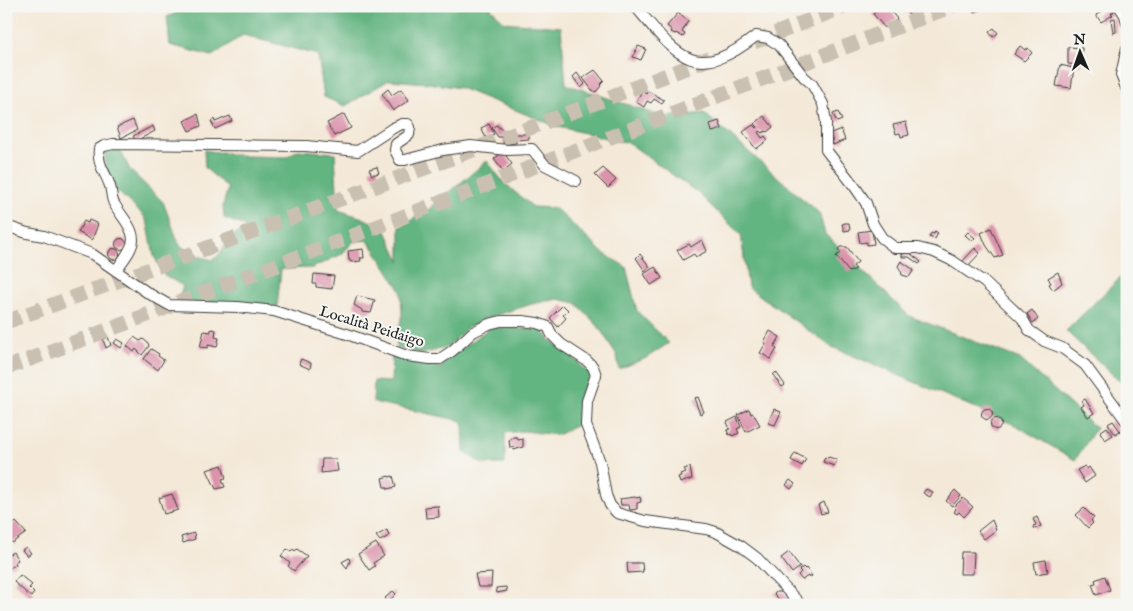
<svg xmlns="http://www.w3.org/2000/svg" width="1133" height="611" viewBox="0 0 1133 611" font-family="'IM FELL English',serif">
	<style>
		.forest { fill: #62b480; stroke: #3f684e }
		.building { fill: #db93ab }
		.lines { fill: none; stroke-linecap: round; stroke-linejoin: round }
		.highway-tunnel { stroke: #c9c0b2; stroke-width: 15; stroke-dasharray: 15 8; stroke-linecap: butt }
		.minor-casing { stroke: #3c3b38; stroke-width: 12 }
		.minor { stroke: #fff; stroke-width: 10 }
		.labels { text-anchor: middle; stroke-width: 4; stroke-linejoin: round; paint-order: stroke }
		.street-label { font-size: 15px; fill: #1c1c1c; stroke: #f6f6f2 }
	</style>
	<rect width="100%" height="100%" fill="#f6f6f2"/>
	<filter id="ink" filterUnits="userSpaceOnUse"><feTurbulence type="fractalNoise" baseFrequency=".02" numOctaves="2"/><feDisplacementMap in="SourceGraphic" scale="10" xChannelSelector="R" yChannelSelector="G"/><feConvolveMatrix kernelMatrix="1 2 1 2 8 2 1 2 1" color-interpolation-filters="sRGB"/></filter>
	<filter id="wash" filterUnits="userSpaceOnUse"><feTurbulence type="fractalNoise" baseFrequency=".0096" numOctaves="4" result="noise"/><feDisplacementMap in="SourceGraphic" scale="20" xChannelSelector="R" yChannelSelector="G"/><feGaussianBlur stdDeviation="1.12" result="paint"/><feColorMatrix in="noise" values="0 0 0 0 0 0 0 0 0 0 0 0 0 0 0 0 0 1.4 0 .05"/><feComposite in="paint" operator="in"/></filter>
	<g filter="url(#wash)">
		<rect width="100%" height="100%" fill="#f4e9d8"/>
		<!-- forest -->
		<path class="forest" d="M193 6H489L504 22 561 27 566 84 664 117 704 113 819 213 825 234 909 316 1020 359 1096 428 1075 460 1015 425 830 346 748 287 741 235 699 194 629 143 558 127 460 88 429 83 389 80 345 106 324 97 318 55 243 35 212 56 170 45 167 17Z
			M119 148 130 170 163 202 179 244 189 253 212 260C225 253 221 246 229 238 235 233 242 233 245 226L224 218 223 205 228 188 205 168 204 150 244 156 286 157 298 150 335 153 338 210 363 218 385 229 400 261V227L429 209 487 161 504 183 533 207 555 208 603 253 626 267 637 311 669 343 646 358 619 369 617 355 598 326 576 303 558 299 532 304 487 318 468 327 448 347 422 354 397 348 396 338 402 316 401 291 375 250 367 240 354 241 342 254 312 268 281 269 277 307 177 303 183 286 164 275 154 256 148 225 144 216 116 190 107 170 104 152Z
			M1127 271V388L1066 331Z
			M491 327 543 330 549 339 576 360 591 375 582 392V423L557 435 524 431 505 433V464H482L464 452 463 421 373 402 374 381 391 382 392 357 406 359 442 368 443 362Z"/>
		<g id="blocks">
			<!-- building -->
			<path class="building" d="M882 6H887L897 19 885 28 873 14Z
				M902 6H914L918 10 910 16Z
				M969 6H979L980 10 974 12 973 9 970 10Z
				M1110 6 1114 12 1111 13 1113 15 1101 22 1096 15Z
				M678 13 688 21 682 32 685 34 683 37 676 33 675 34 671 32 672 30 667 26Z
				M1115 18 1116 32 1113 33 1111 19Z
				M994 28 998 33 993 37 989 32Z
				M638 46 646 49 641 60 633 57Z
				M1020 46 1025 50 1028 48 1032 53 1024 61 1014 54Z
				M1068 47 1082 48V65L1068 64Z
				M1060 65 1074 68 1071 88 1056 86Z
				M595 70 604 81 600 85 601 86 596 92 592 90 583 78Z
				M577 73 585 84 581 88 573 77Z
				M388 89 392 95 401 89 409 100 393 111 382 94Z
				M642 91 646 94 648 91 664 100 662 104 654 99 651 103 647 101 644 107 636 102Z
				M838 112 842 120 837 122 833 114Z
				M198 114 201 126 189 131 184 121Z
				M344 114 351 128 334 136 327 123Z
				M230 116 232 121 215 129 211 121 214 119 215 122Z
				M764 116 773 127 767 132 766 131 762 133 760 131 758 132 762 138 765 136 768 140 756 149 743 132 753 125 756 128 757 127 754 124Z
				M133 120 137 130 121 138 117 127Z
				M719 121 722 129 712 132 710 124Z
				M906 122 909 135 901 137 900 133 896 134 893 125Z
				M489 124 494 134 486 138 481 128Z
				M496 125 504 131 503 137H498L492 128Z
				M153 126 155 131 136 141 133 136Z
				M841 129 845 140 833 145 831 133Z
				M505 132H515V134H529V139L516 140V143L503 144Z
				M503 152 512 164 503 171 494 159Z
				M377 167 379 173 372 175 369 169Z
				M603 168 616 180 608 188 595 175Z
				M89 220 98 224 92 240 78 232 84 221 88 223Z
				M845 223H849L850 230 844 231 842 224Z
				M991 228 1003 255 995 258 986 245 981 233Z
				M872 230 874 244 867 245V242L860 243 858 232Z
				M935 231 938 233 935 239 929 237 931 233 934 234Z
				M968 232 975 238 972 241 965 235Z
				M115.5 244a5.5 5.5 0 1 1 11 0a5.5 5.5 0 1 1-11 0Z
				M702 240 707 251 696 257 694 254 683 260 677 250 689 244 691 247Z
				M840 247H847L858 262 853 266 856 269 849 272 836 256 841 253 838 249Z
				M975 248 980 253 966 268 961 263Z
				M108.5 254a5.5 5.5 0 1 1 11 0a5.5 5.5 0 1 1-11 0Z
				M363 249 364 258H360L361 261 351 262 350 260H349L348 251Z
				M910 253 921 262 919 264 909 257H902V254Z
				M640 254 650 267 645 271 636 258Z
				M901 261 914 270 909 277 902 275 901 271 898 266Z
				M655 267 662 278 651 285 644 274Z
				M1058 272 1062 283 1053 290 1049 284 1051 283 1048 278Z
				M314 274 334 276 332 289 316 287V284H313Z
				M357 296 375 300 371 313 362 312V310L354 305Z
				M563 305 568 310 563 315 566 318 558 327 550 318Z
				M1032 310 1038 319 1033 323 1027 314Z
				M211 329 216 330 215 337 219 338 217 347 208 345V348L200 347 204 331 211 332Z
				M770 331 780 337 774 347 777 349 771 359 760 353 766 343 764 342Z
				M108 337 111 345 106 348 103 340Z
				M134 337 140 341 143 339 148 343 149 346 142 355 136 349 134 352 127 346Z
				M117 339 124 343 121 348 114 343Z
				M151 349 159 354 158 356 164 360 158 370 144 359Z
				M301 359 311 363 310 369 299 364Z
				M776 372 785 385 782 387 773 375Z
				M698 397 704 412 700 414 694 398Z
				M1085 399 1094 413 1088 417 1081 407 1084 405 1082 401Z
				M981.5 414a5.5 5.5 0 1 1 11 0a5.5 5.5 0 1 1-11 0Z
				M749 409 751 414 753 413 760 425 746 432 738 415Z
				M774 409 781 412 775 425 768 423Z
				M737 417 741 427 737 429 739 433 732 436 731 434 729 435 727 430 730 429 727 422Z
				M990.5 424a5.5 5.5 0 1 1 11 0a5.5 5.5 0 1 1-11 0Z
				M1113 421 1120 431 1115 434 1108 424Z
				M1107 427 1113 435 1105 440 1100 432Z
				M513 437H517L518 440 523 439V447L514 450 513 447 510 448 509 441Z
				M795 453 806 459 802 466 791 460Z
				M825 457 828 458 829 457 837 460 834 466 823 462Z
				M322 459H336L338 471 321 473Z
				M222 465 226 478 222 479 225 487 216 489 207 470Z
				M1085 466 1087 469 1089 467 1095 476 1085 483 1077 470Z
				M690 467 692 479 680 483 678 477 681 476 680 474 686 472 684 469Z
				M389 476V477L393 476 396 487 387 489V487H384L382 478Z
				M790 480 795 484 791 489 786 485Z
				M926 489 933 492 930 497 923 493Z
				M955 490 961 496 952 506 946 501Z
				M172 494 178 510 164 514 159 498Z
				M635 497 636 498 640 497 641 502 637 503V509L630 510 629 505H621L620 499Z
				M963 498 973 507 964 517 959 512 957 514 954 512 956 509 954 507Z
				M824 502 828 512 821 514 818 505Z
				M438 506 439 517 426 518 425 507Z
				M1084 508 1094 518 1091 520 1093 523 1088 528 1076 515Z
				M1037 517 1041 526 1035 529 1033 526 1036 525 1033 519Z
				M992 520 996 530 984 539 978 531Z
				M16 522 26 533 12 543 6 537V530Z
				M387 530 389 536 380 541 376 536Z
				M194 533 195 539 183 543 181 537Z
				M376 543 384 556 373 563 375 566 369 570 358 554Z
				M26 547 31 553 27 556 22 550Z
				M287 549 291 552 293 549 295 551 297 549 307 556 294 571 288 566 290 563 281 556Z
				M13 552 18 560 15 562 16 565 6 569V556Z
				M789 552 800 567 792 573 781 558Z
				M961 552H974L973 574H960Z
				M349 558 350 561 347 568 342 562Z
				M1046 560 1048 572 1036 574 1034 562Z
				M627 563H642L643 572 628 573Z
				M803 567 805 569 806 568 812 576 809 578 808 576 802 580 798 575 801 572 799 570Z
				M492 573 491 587H478L475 574Z
				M20 575 32 585 29 588 34 593 31 597 14 582Z
				M1105 576 1110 590 1096 595 1092 584 1096 583 1095 580Z
				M506 587 507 591 497 593 496 588Z
				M393 591 396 594 388 602 385 598Z
				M776 592H783L789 598 783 603 774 594Z"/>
		</g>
	</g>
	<g filter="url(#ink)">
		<use href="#blocks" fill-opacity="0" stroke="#3c3b38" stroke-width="1"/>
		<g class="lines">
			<!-- highway-tunnel -->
			<path class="highway-tunnel" d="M754 42 846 6
				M6 322 444 161 714 57
				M6 368 121 325 952 6"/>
			<!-- minor casing -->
			<g class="minor-casing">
				<path id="minor" d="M635 6C678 57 695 84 756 36L768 38 779 45 804 77 812 84 823 104 826 122V150L855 187 866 203 873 224 882 238 895 248H918L934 252 951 260 984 282 1022 318 1029 330 1044 341 1062 348 1085 365 1127 422
					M1119 6 1125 15 1127 23
					M1127 48 1121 75 1127 90
					M6 226 27 233 44 236 92 254 148 293 169 305 238 307 274 311 347 334 407 356 430 359H440L452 351 473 332 489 324 501 321H523L537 323 548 327 552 335 561 344 587 361 593 367 596 375 587 401 586 425 600 462 606 495 610 505 617 513 645 521 706 529 716 532 741 546 757 558 801 605
					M116 271C121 262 132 251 133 240 133 227 121 216 115 205 111 200 112 193 110 186 106 173 97 165 99 149L104 146 113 144 306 146 358 151 393 128 402 124H408L410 127 409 135 396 144 395 150 400 160H405L443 150 471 146 507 150 532 149 545 165 576 181"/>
			</g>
			<!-- minor -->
			<use href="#minor" class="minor"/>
		</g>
	</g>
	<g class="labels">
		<!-- street labels -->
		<g class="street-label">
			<text transform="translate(372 326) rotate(17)" y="5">Località Peidaigo</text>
		</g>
	</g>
	<!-- margin -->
	<rect width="1133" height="611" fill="none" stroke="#f6f6f2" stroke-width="25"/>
	<!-- north arrow -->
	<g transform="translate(1080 52) rotate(358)" stroke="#f6f6f2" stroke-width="4" paint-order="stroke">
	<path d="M0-4L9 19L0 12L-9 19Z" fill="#1c1c1c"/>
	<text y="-8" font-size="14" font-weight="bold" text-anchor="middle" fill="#1c1c1c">N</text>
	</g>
</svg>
